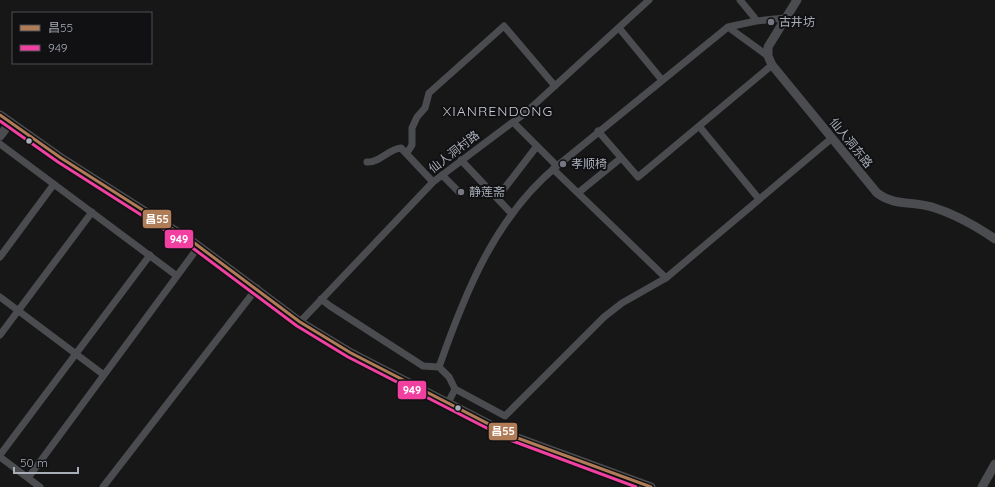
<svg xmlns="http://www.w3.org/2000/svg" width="995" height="487" viewBox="0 0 995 487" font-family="Quicksand,'Noto Sans SC',sans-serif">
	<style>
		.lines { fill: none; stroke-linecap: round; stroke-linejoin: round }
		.minor { stroke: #4b4c50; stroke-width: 7 }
		.tertiary { stroke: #4b4c50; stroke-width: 9 }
		.bus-1-casing { stroke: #111113; stroke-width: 6 }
		.bus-2-casing { stroke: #111113; stroke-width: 6 }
		.bus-1 { stroke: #b07c57; stroke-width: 3 }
		.bus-2 { stroke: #f240a1; stroke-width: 3 }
		.poi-dot { fill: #757880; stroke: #111113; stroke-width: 1.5 }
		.bus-dot { fill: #a8adb8; stroke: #111113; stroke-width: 1.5 }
		.labels { text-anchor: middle; stroke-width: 4; stroke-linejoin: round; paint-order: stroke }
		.poi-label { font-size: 12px; fill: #a8adb8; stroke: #111113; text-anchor: start }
		.street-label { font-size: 12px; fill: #a8adb8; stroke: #111113 }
		.quarter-label { font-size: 14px; letter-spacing: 1px; fill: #c9ccd4; stroke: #111113 }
		.line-badge { stroke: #111113; stroke-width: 1.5 }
		.badge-label { font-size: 11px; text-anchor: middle; font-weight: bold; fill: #fff }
	</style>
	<rect width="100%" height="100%" fill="#171717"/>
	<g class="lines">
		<!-- minor -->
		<path class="minor" d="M740 0 754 17 756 21
			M728 27 756 21 785 18
			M619 28 662 80
			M513 122 523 115 649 0
			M699 126 759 199
			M598 131 638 177 772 65
			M0 144 177 276 28 478
			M407 153 412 145V128L417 117 425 108 429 93 504 26 555 86
			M461 160 512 214
			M367 162C380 163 388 149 401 148L433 182
			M553 169 666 278
			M442 175 459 192
			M578 193 621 158
			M497 198 537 146
			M0 257 54 184
			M177 276 199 246
			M0 297 104 375
			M321 299 330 306 423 366 439 367
			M300 322 433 182 513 122 557 166 728 27 768 56
			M0 335 92 212
			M455 389 449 377 439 367C465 293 495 217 557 166
			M448 403 455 389 505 416 604 317 622 303 666 278 832 138
			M0 455 150 255
			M0 457 40 487
			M103 487 257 288"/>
		<!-- tertiary -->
		<path class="tertiary" d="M797 0 768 47V56L772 65 877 193C894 206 912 201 932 207 955 214 976 226 995 239
			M0 115 61 158 193 242 300 322 351 353 512 436 651 487
			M0 136 10 123
			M982 487 995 464"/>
		<!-- bus-1 casing -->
		<g class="bus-1-casing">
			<path id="bus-1" d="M0 115 61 158 193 242 300 322 351 353 512 436 651 487"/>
		</g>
		<!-- bus-2 casing -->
		<g class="bus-2-casing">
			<path id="bus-2" d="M0 121 58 162 190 246 297 326 348 357 510 440 636 487"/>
		</g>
		<!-- bus-1 -->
		<use href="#bus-1" class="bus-1"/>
		<!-- bus-2 -->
		<use href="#bus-2" class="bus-2"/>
	</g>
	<!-- markers -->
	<g class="poi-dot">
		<circle cx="771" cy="22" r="4"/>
		<circle cx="563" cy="164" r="4"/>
		<circle cx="461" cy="192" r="4"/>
	</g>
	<g class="bus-dot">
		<circle cx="29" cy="141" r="3.5"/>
		<circle cx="458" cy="408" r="3.5"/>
	</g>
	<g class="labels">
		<!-- poi labels -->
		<g class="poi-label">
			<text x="779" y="26">古井坊</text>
			<text x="571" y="168">孝顺椅</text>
			<text x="469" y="196">静莲斋</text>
		</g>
		<!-- street labels -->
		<g class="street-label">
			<text transform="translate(851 143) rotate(51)" y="4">仙人洞东路</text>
			<text transform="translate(454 152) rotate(-38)" y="4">仙人洞村路</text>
		</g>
		<!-- quarter labels -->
		<g class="quarter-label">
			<text x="498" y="116">XIANRENDONG</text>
		</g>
	</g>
	<g class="line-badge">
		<rect x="142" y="209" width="30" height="20" rx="4" fill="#b07c57"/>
		<rect x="164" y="229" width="30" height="20" rx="4" fill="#f240a1"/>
		<rect x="397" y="380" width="30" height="20" rx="4" fill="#f240a1"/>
		<rect x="488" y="422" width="30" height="19" rx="4" fill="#b07c57"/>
	</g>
	<g class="badge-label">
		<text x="157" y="223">昌55</text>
		<text x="179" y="243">949</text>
		<text x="412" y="394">949</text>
		<text x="503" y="435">昌55</text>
	</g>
	<!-- legend -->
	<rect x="12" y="12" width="140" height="52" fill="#111113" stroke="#4d4f55"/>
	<rect x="20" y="25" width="20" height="6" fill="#b07c57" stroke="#4d4f55"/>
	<text x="48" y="32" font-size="12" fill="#a8adb8">昌55</text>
	<rect x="20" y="45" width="20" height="6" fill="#f240a1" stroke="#4d4f55"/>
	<text x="48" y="52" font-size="12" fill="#a8adb8">949</text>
	<!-- scale -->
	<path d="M14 467v6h64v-6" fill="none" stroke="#a8adb8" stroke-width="2"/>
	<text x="20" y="467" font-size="12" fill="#a8adb8" stroke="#111113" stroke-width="3" paint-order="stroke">50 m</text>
</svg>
